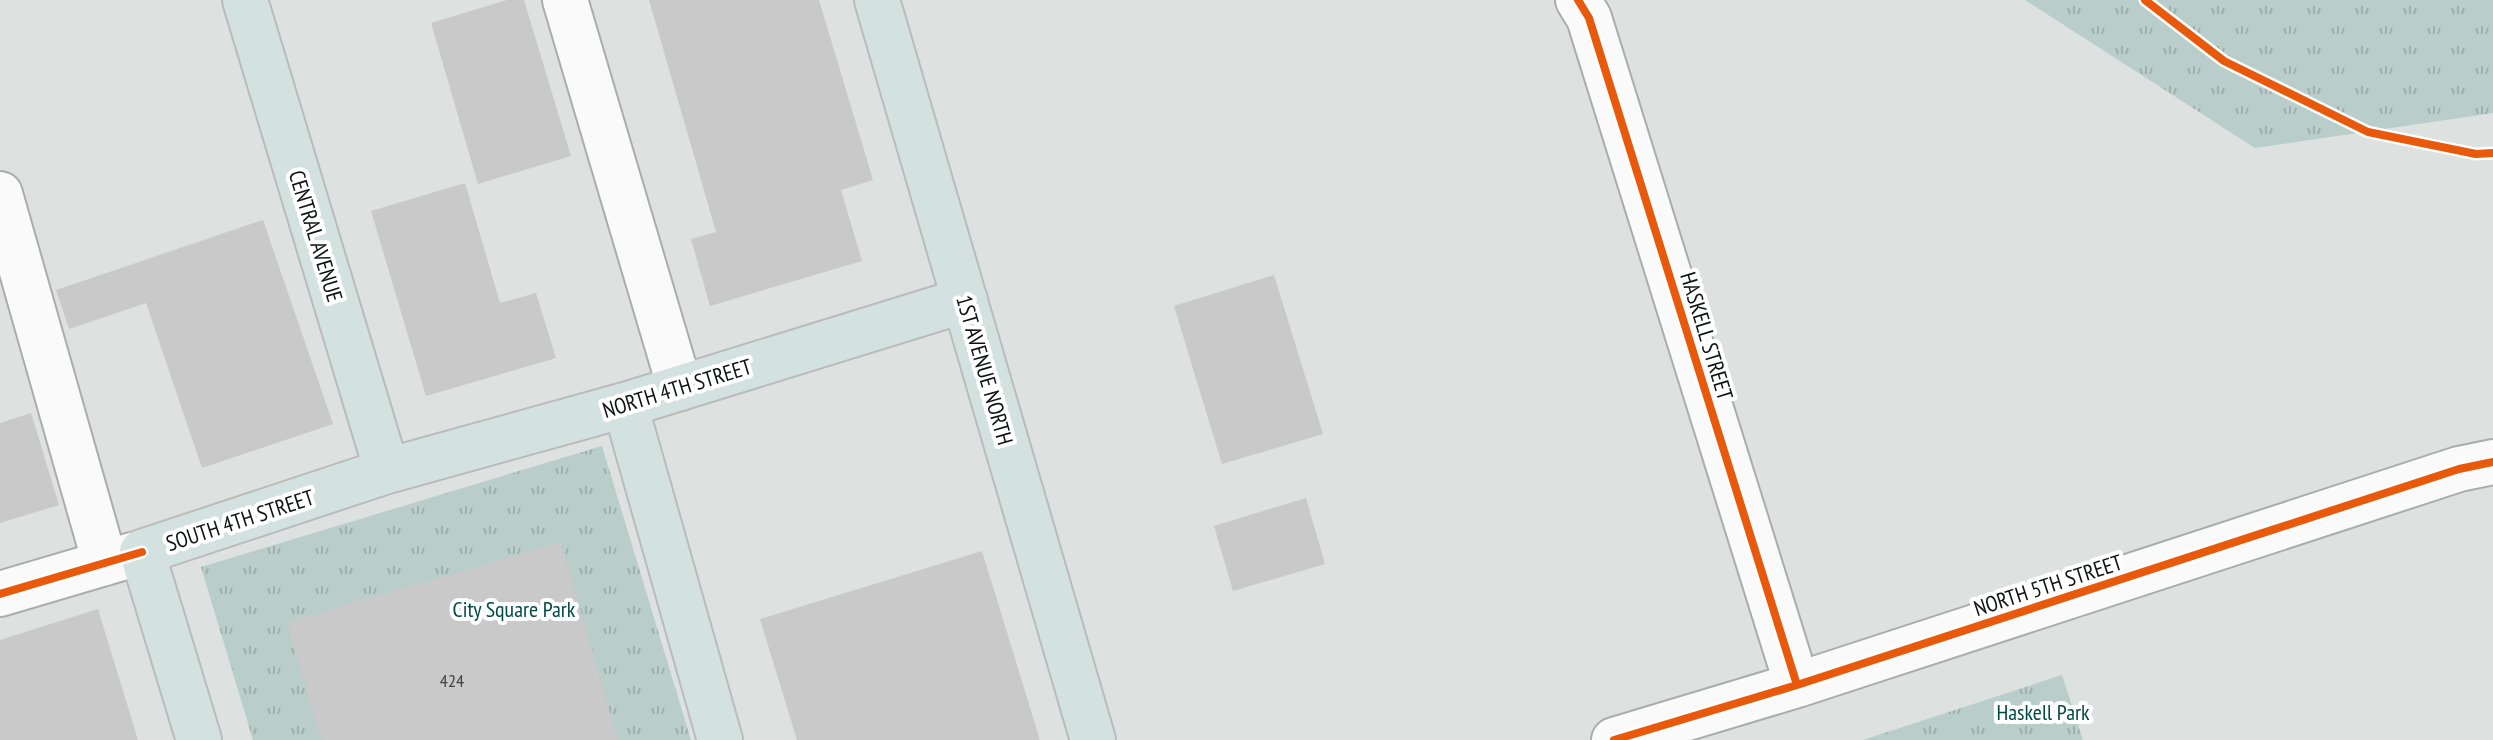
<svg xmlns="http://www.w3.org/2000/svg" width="2493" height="740" viewBox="0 0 2493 740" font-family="'PT Sans Narrow',sans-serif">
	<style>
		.park { fill: url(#park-tufts) }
		.building { fill: #c8c9c8 }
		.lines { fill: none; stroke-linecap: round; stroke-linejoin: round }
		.minor-casing { stroke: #aaadad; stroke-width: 48 }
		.major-casing { stroke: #babcbb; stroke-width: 48 }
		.minor { stroke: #fafafa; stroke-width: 44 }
		.major { stroke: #d3e1e0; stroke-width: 44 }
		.cycleway-casing { stroke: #fff; stroke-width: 13 }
		.cycleway { stroke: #e8590c; stroke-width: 8 }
		.labels { text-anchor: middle; stroke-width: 8; stroke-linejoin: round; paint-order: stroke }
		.number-label { font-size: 18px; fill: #404242 }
		.street-label { font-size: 22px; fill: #101212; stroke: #fff }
		.park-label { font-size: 22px; fill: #004945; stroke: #fff }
	</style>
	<defs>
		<pattern id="park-tufts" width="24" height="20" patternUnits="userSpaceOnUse" patternTransform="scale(2)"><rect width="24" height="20" fill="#b9cdcb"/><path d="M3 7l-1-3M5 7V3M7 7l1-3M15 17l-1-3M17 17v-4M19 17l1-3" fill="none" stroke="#9eafad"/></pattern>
	</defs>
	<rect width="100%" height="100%" fill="#dde1e0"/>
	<!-- park -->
	<path class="park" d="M2025 0H2493V113L2255 148Z
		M602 446 691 740H253L201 567Z
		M2062 675 2083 740H1863Z"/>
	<!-- building -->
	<path class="building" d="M507 0H524L571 156 478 184 431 23Z
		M649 0H819L873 180 841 190 862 261 710 306 691 239 716 232Z
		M465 183 500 303 536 293 556 358 426 396 371 211Z
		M263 220 333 424 202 468 146 303 69 329 56 290Z
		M1274 275 1323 434 1222 464 1174 306Z
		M31 413 59 505 0 523V423Z
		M1306 498 1325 564 1233 591 1214 526Z
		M561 542 618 740H321L287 622Z
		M982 551 1040 740H797L760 619Z
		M98 609 138 740H0V640Z"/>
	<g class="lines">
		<!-- minor casing -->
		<g class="minor-casing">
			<path id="minor" d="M565 0 680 388
				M1578 0 1589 18 1797 685
				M0 194 105 563
				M0 594 132 555
				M1614 740 1797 685 2459 469 2493 462"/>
		</g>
		<!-- major casing -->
		<g class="major-casing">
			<path id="major" d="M245 0 387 471
				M877 0 1093 740
				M625 405 720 740
				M199 740 142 552 387 471 625 405 965 300"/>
		</g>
		<!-- minor -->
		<use href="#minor" class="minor"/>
		<!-- major -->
		<use href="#major" class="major"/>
		<!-- cycleway casing -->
		<g class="cycleway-casing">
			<path id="cycleway" d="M1578 0 1589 18 1797 685
				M2145 0 2224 61 2368 132 2476 154 2493 153
				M0 594 142 552
				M1614 740 1797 685 2459 469 2493 462"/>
		</g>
		<!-- cycleway -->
		<use href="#cycleway" class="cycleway"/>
	</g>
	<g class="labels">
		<!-- number labels -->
		<g class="number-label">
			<text x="452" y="687">424</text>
		</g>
		<!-- street labels -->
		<g class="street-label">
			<text transform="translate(316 236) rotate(73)" y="8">CENTRAL AVENUE</text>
			<text transform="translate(1707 336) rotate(73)" y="8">HASKELL STREET</text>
			<text transform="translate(985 370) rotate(74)" y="8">1ST AVENUE NORTH</text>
			<text transform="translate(677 388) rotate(-17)" y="8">NORTH 4TH STREET</text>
			<text transform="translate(240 520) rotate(-18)" y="8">SOUTH 4TH STREET</text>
			<text transform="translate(2048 585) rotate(-18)" y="8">NORTH 5TH STREET</text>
		</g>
		<!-- park labels -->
		<g class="park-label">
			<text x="514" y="617">City Square Park</text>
			<text x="2043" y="720">Haskell Park</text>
		</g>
	</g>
</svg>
